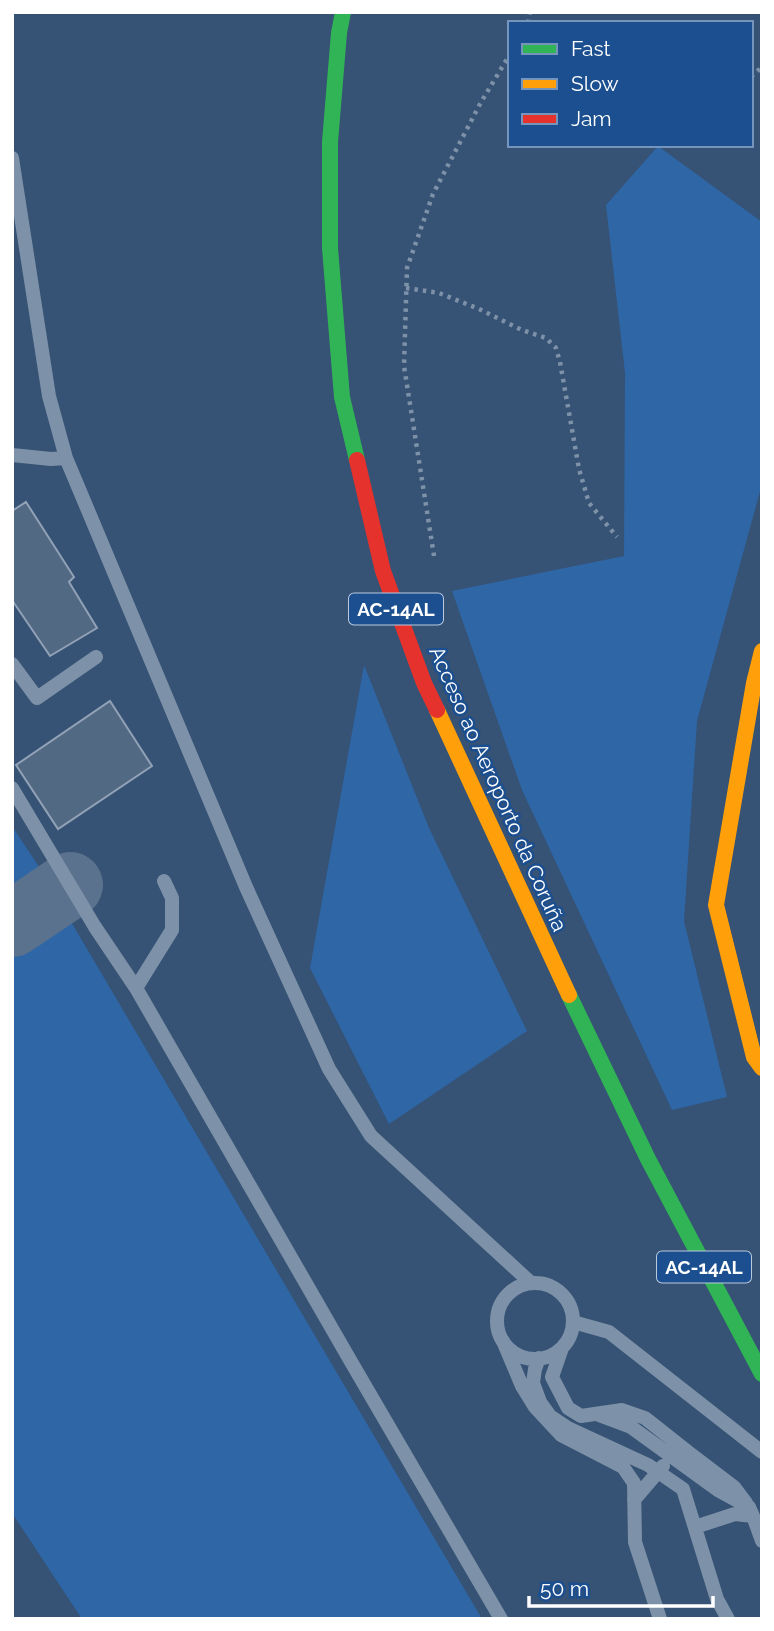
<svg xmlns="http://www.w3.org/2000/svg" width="774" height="1631" viewBox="0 0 774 1631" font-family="Raleway,sans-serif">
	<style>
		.green { fill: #2f66a5 }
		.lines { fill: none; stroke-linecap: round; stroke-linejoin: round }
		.taxiway { stroke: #5a728e; stroke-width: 66 }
		.building { fill: #526984; stroke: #92a2b6; stroke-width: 2 }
		.path { stroke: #7d92a8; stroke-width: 4.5; stroke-dasharray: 3.5 5; stroke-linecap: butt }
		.lane { stroke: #7d92a8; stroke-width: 14 }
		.fast { stroke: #30b455; stroke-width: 16 }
		.slow { stroke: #ff9f0a; stroke-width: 16 }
		.jam { stroke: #e5322d; stroke-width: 16 }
		.labels { text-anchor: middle; stroke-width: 5; stroke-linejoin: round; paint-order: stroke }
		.shield { fill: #1b4f8f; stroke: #bbcadd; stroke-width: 2 }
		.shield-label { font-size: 19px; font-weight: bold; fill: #fff }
		.street-label { font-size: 21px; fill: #fff; stroke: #1b4f8f }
	</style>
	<rect width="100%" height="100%" fill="#365274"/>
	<!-- green -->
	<path class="green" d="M658 146 762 222V484L697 721 684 921 727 1097 672 1110 522 790 452 591 624 556 625 373 606 205Z
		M364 665 429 828 527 1031 389 1124 310 968Z
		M12 826 47 879 12 902Z
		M67 915 482 1619H82L12 1513V950Z"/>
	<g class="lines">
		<!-- taxiway -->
		<path class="taxiway" d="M12 924 70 885"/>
	</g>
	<!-- building -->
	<path class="building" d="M26 502 74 577 69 582 97 628 50 656 12 600V511Z
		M110 701 152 766 58 829 16 765Z"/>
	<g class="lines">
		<!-- path -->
		<path class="path" d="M528 23 530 12
			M751 77 762 67
			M406 288 439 293 479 309 522 330 546 338 556 348 560 362 579 469 589 503 617 537
			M434 556 404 366 407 268 433 194 480 104 510 54"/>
		<!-- lane -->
		<path class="lane" d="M12 158 49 396 66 458 246 887 329 1069 371 1136 531 1283
			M12 455 51 459 66 458
			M12 664 37 698 96 657
			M12 788 95 927 136 988 350 1360 501 1619
			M136 988 172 930V898L164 881
			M497 1321a38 38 0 1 1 76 0a38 38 0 1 1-76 0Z
			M573 1322 609 1332 762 1452
			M503 1341 522 1386 535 1407 561 1435 623 1467 634 1483 635 1542 660 1619
			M562 1348 552 1377 568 1408 581 1416 622 1410 645 1418 688 1452
			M539 1358 535 1369 533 1383 540 1402 550 1416 568 1428 648 1465 683 1489 717 1599 728 1619
			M599 1415 631 1427 718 1490 749 1507 753 1516
			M681 1453 688 1452 734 1487 746 1503
			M634 1500 663 1466
			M695 1527 735 1514 753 1516 762 1541"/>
		<!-- fast -->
		<path class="fast" d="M343 12 339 33 330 142V248L342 397 357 460
			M569 995 648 1159 762 1374"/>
		<!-- slow -->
		<path class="slow" d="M762 651 754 683 716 905 754 1057 762 1068
			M437 710 569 995"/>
		<!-- jam -->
		<path class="jam" d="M357 460 383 571 424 683 437 710"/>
	</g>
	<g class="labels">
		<!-- shield labels -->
		<g class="shield">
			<rect x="349" y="593.5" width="94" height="31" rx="5"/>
			<rect x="657" y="1251.5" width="94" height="31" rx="5"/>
		</g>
		<g class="shield-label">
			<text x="396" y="616">AC-14AL</text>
			<text x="704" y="1274">AC-14AL</text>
		</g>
		<!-- street labels -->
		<g class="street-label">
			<text transform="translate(498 789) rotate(66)" y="7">Acceso ao Aeroporto da Coruña</text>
		</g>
	</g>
	<!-- border -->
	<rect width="774" height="1631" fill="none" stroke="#ffffff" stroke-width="28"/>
	<!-- legend -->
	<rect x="508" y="21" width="245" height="126" fill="#1b4f8f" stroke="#7695bc" stroke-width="2"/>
	<rect x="522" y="44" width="35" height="10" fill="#30b455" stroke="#7695bc" stroke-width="2"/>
	<text x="571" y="56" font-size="21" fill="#ffffff">Fast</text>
	<rect x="522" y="79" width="35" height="10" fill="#ff9f0a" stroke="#7695bc" stroke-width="2"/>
	<text x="571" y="91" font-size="21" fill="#ffffff">Slow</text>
	<rect x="522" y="114" width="35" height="10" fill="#e5322d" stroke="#7695bc" stroke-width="2"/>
	<text x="571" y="126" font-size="21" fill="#ffffff">Jam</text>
	<!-- scale -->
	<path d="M529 1596v10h184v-10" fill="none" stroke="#ffffff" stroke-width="3.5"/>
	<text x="540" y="1596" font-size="21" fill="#ffffff" stroke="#1b4f8f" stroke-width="5" paint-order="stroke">50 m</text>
</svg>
